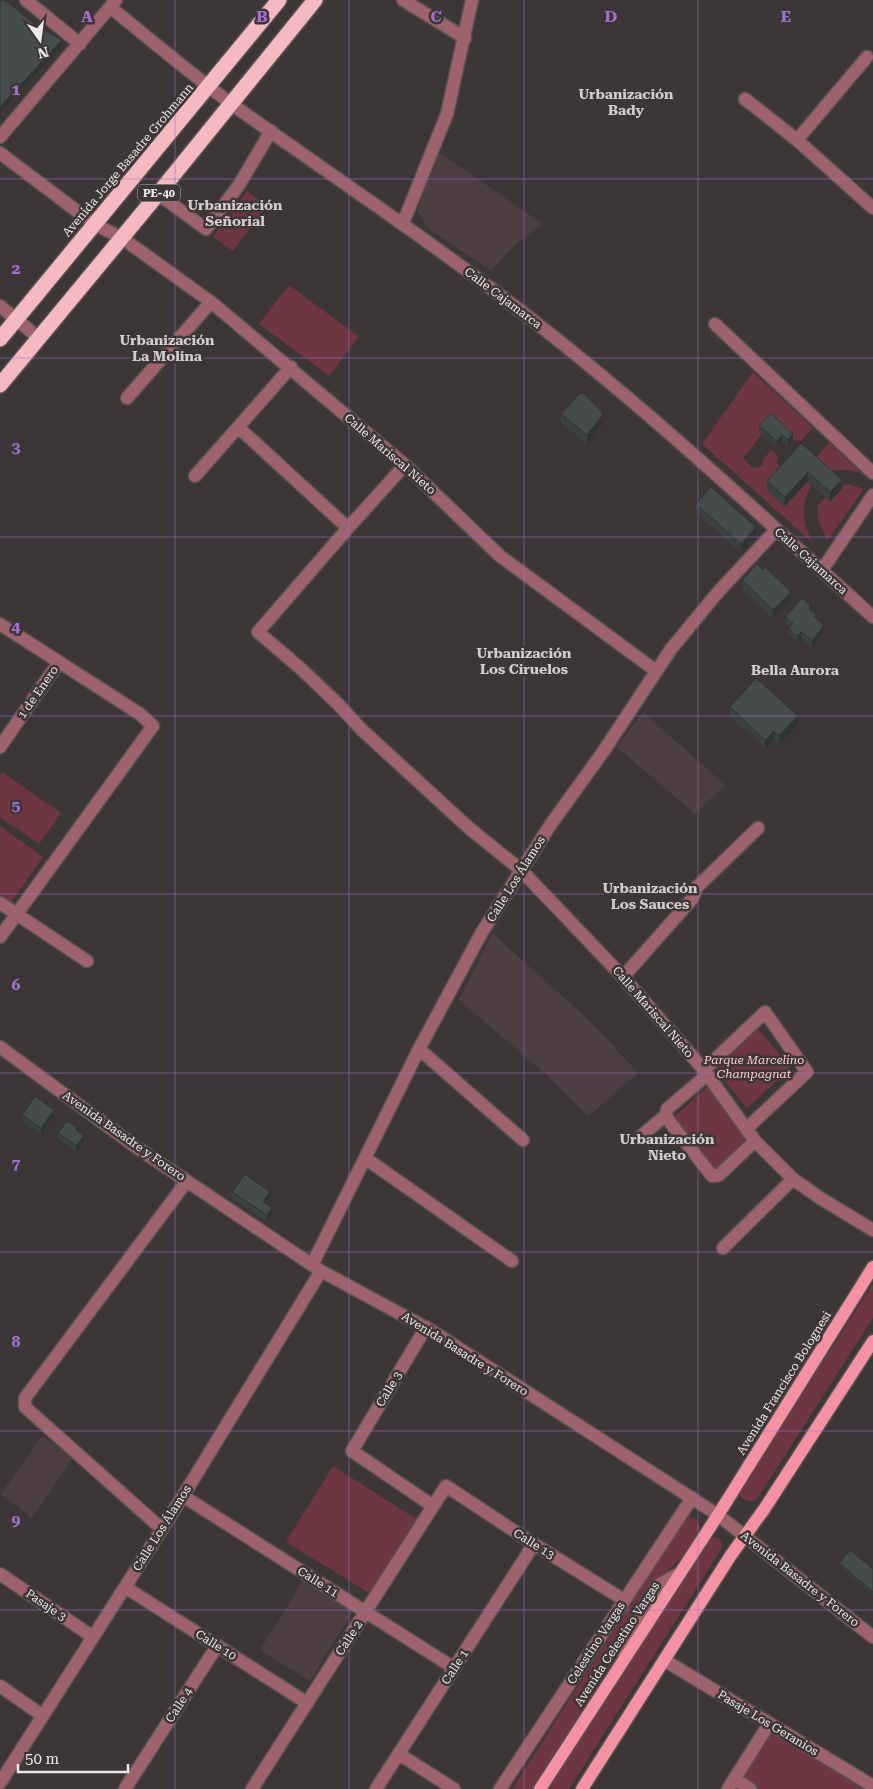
<svg xmlns="http://www.w3.org/2000/svg" width="873" height="1789" viewBox="0 0 873 1789" font-family="'Roboto Serif',serif">
	<style>
		.built { fill: #4d3f41 }
		.green { fill: #6e3641 }
		.lines { fill: none; stroke-linecap: round; stroke-linejoin: round }
		.minor-casing { stroke: #595253; stroke-width: 15 }
		.major-casing { stroke: #595253; stroke-width: 15 }
		.highway-casing { stroke: #595253; stroke-width: 18 }
		.minor { stroke: #9e626c; stroke-width: 12 }
		.major { stroke: #f492a3; stroke-width: 12 }
		.highway { stroke: #f5b9c1; stroke-width: 15 }
		.wall { fill: #3b4140 }
		.shaded-wall { fill: #303534 }
		.building { fill: #454c4b; stroke: #303534 }
		.grid { fill: none; stroke: #a36ece; stroke-width: 1; stroke-opacity: 0.55 }
		.labels { text-anchor: middle; stroke-width: 5; stroke-linejoin: round; paint-order: stroke }
		.shield { fill: #3d3637; stroke: #b8b3b4; stroke-width: 1 }
		.shield-label { font-size: 11px; font-weight: bold; fill: #ede8e9 }
		.street-label { font-size: 12px; fill: #ede8e9; stroke: #3d3637 }
		.park-label { font-size: 12px; font-style: italic; fill: #fecbd2; stroke: #3d3637 }
		.neighbourhood-label { font-size: 14px; font-weight: bold; fill: #d4cbcc; stroke: #3d3637 }
		.grid-label { font-size: 16px; text-anchor: middle; font-weight: bold; fill: #a36ece; stroke: #3d3637; stroke-width: 5; stroke-linejoin: round; paint-order: stroke }
	</style>
	<rect width="100%" height="100%" fill="#3d3637"/>
	<!-- built -->
	<path class="built" d="M438 152 543 224 517 243 491 271 429 229 417 211Z
		M643 712 725 785 695 814 617 747Z
		M492 933 592 1023 638 1073 588 1117 548 1076 459 1000Z
		M42 1436 73 1457 32 1518 1 1494Z
		M309 1571 359 1602 310 1681 260 1650Z"/>
	<!-- green -->
	<path class="green" d="M247 191 267 206 233 251 213 237Z
		M289 285 359 337 329 376 259 324Z
		M753 372 813 428 801 441 793 440 771 420 762 434 743 458 753 468 763 466 762 461 771 450 778 456 776 462 784 471 808 481 811 485C801 508 801 519 813 543L702 444Z
		M829 443 863 474C849 469 839 469 824 473L812 462Z
		M848 484 864 489 827 541 818 519 817 506 826 497 830 501 841 489 840 487Z
		M2 772 61 813 39 844 0 817V775Z
		M0 826 43 857 11 902 0 894Z
		M758 1029 791 1068 747 1108 715 1070Z
		M707 1087 746 1139 715 1169 673 1118Z
		M873 1284V1318L759 1496 754 1501C746 1502 741 1499 739 1492Z
		M333 1466 421 1522 374 1596 286 1542Z
		M689 1517 697 1520 700 1528 683 1556 655 1583 630 1623 612 1664 532 1789H512L685 1520Z
		M714 1537H717L722 1541V1548L569 1789H546L708 1539Z
		M771 1728 871 1789H759L743 1778Z"/>
	<g class="lines">
		<!-- minor casing -->
		<g class="minor-casing">
			<path id="minor" d="M26 0 80 44
				M403 0 465 38
				M110 7C151 40 191 74 233 105 325 171 419 233 509 302 637 399 754 509 873 617
				M745 99 797 140 873 208
				M0 137 116 0
				M797 140 867 57
				M0 153 94 224 122 238 211 302 405 465 500 556 656 671
				M158 194 206 229 239 185 271 131
				M403 223 447 114 472 0
				M0 306 40 339
				M715 324 873 473
				M127 398 211 302
				M239 428 348 528
				M405 465 348 528 258 632 299 667 338 704 362 730 469 828 521 870 623 977 704 1070 755 1141 793 1179 820 1198 873 1230
				M195 476 291 367
				M822 570 873 495
				M0 624 140 714 153 726 0 937
				M0 747 59 662
				M0 903 87 961
				M623 977 692 899 697 887 758 828
				M0 1047 136 1147 321 1271 432 1331 718 1515 873 1637
				M419 1049 523 1140
				M704 1070 765 1012 807 1072 746 1129
				M666 1115 669 1121 712 1176 719 1175 755 1141
				M640 1137 666 1115 667 1109 707 1075
				M365 1158 512 1261
				M723 1248 793 1179
				M312 1265 419 1049 482 932 551 824 603 752 671 649 719 591 776 530
				M426 1327 352 1451 433 1506
				M183 1496 454 1668
				M162 1529 25 1407V1398L187 1181
				M0 1574 93 1637
				M125 1587 307 1703
				M624 1656 636 1620 657 1586 678 1574
				M664 1660 873 1786
				M0 1686 43 1716
				M399 1754 454 1789
				M735 1779 750 1789
				M0 1783 183 1496 321 1271
				M125 1789 217 1646
				M252 1789 446 1486 534 1544 624 1600
				M376 1789 534 1544
				M500 1789 692 1498
				M728 1789 769 1724"/>
		</g>
		<!-- major casing -->
		<g class="major-casing">
			<path id="major" d="M540 1789 718 1515 873 1267
				M582 1789 731 1555 765 1508 873 1341"/>
		</g>
		<!-- highway casing -->
		<g class="highway-casing">
			<path id="highway" d="M0 339 279 0
				M0 385 158 194 315 0"/>
		</g>
		<!-- minor -->
		<use href="#minor" class="minor"/>
		<!-- major -->
		<use href="#major" class="major"/>
		<!-- highway -->
		<use href="#highway" class="highway"/>
	</g>
	<!-- wall -->
	<path class="wall" d="M561 414 603 424 587 444 561 423Z
		M759 426 793 440 788 446 782 441 777 447 759 432Z
		M801 443 842 489 830 501 808 481 785 506 767 490V481Z
		M696 504 756 537 741 553 696 513Z
		M742 580 791 601 773 619 742 590Z
		M810 610 824 631 812 647 801 638 797 642 788 635V629L790 627 785 624V618Z
		M730 707 798 725 779 745 774 740 765 749 730 716Z
		M22 1115 54 1116 41 1134 22 1121Z
		M77 1131 84 1142 76 1152 58 1139V1133Z
		M232 1192 270 1198 266 1204 272 1214 267 1222 232 1198Z
		M839 1563 873 1569V1595L839 1566Z"/>
	<!-- shaded-wall -->
	<path class="shaded-wall" d="M62 40V46L0 113V107Z
		M603 415V424L587 444V435Z
		M793 434V440L788 446V440Z
		M782 435V441L777 447V441Z
		M808 472V481L785 506V497Z
		M842 480V489L830 501V492Z
		M756 527V537L741 553V544Z
		M791 592V601L773 619V610Z
		M824 625V631L812 647V641Z
		M801 632V638L797 642V636Z
		M798 716V725L779 745V736Z
		M774 731V740L765 749V740Z
		M54 1110V1116L41 1134V1128Z
		M84 1136V1142L76 1152V1146Z
		M270 1192V1198L263 1208V1202Z
		M272 1208V1214L267 1222V1215Z"/>
	<!-- building -->
	<path class="building" d="M0 0H5L37 26 62 40 0 107Z
		M583 393 602 412 603 415 587 435 561 414 579 394Z
		M771 413 793 434 788 440 782 435 777 441 759 426Z
		M801 443 842 480 830 492 808 472 785 497 767 481Z
		M711 487 756 527 741 544 696 504Z
		M757 564 763 570 765 567 791 592 773 610 742 580Z
		M802 598 810 605 809 609 816 614 814 617 824 625 812 641 801 632 797 636 788 629 793 623 785 618Z
		M756 678 798 716 779 736 774 731 765 740 730 707Z
		M35 1096 54 1110 41 1128 22 1115Z
		M67 1121 77 1127 76 1130 84 1136 76 1146 58 1133Z
		M245 1174 270 1192 263 1202 272 1208 267 1215 232 1192Z
		M850 1550 873 1569V1592L839 1563Z"/>
	<!-- grid -->
	<path class="grid" d="M175 0V1789M349 0V1789M524 0V1789M698 0V1789M0 179H873M0 358H873M0 537H873M0 716H873M0 894H873M0 1073H873M0 1252H873M0 1431H873M0 1610H873"/>
	<g class="labels">
		<!-- shield labels -->
		<rect class="shield" x="138" y="184.5" width="42" height="17" rx="4"/>
		<g class="shield-label">
			<text x="159" y="197">PE-40</text>
		</g>
		<!-- street labels -->
		<g class="street-label">
			<text transform="translate(128 160) rotate(-50)" y="4">Avenida Jorge Basadre Grohmann</text>
			<text transform="translate(503 298) rotate(37)" y="4">Calle Cajamarca</text>
			<text transform="translate(390 454) rotate(41)" y="4">Calle Mariscal Nieto</text>
			<text transform="translate(811 561) rotate(42)" y="4">Calle Cajamarca</text>
			<text transform="translate(38 692) rotate(-55)" y="4">1 de Enero</text>
			<text transform="translate(516 879) rotate(-58)" y="4">Calle Los Álamos</text>
			<text transform="translate(653 1012) rotate(49)" y="4">Calle Mariscal Nieto</text>
			<text transform="translate(124 1136) rotate(35)" y="4">Avenida Basadre y Forero</text>
			<text transform="translate(465 1354) rotate(32)" y="4">Avenida Basadre y Forero</text>
			<text transform="translate(784 1383) rotate(-58)" y="4">Avenida Francisco Bolognesi</text>
			<text transform="translate(389 1389) rotate(-59)" y="4">Calle 3</text>
			<text transform="translate(162 1528) rotate(-58)" y="4">Calle Los Álamos</text>
			<text transform="translate(534 1544) rotate(32)" y="4">Calle 13</text>
			<text transform="translate(800 1579) rotate(38)" y="4">Avenida Basadre y Forero</text>
			<text transform="translate(318 1582) rotate(32)" y="4">Calle 11</text>
			<text transform="translate(46 1605) rotate(34)" y="4">Pasaje 3</text>
			<text transform="translate(349 1638) rotate(-57)" y="4">Calle 2</text>
			<text transform="translate(596 1643) rotate(-57)" y="4">Celestino Vargas</text>
			<text transform="translate(617 1644) rotate(-57)" y="4">Avenida Celestino Vargas</text>
			<text transform="translate(216 1645) rotate(32)" y="4">Calle 10</text>
			<text transform="translate(455 1667) rotate(-57)" y="4">Calle 1</text>
			<text transform="translate(179 1705) rotate(-57)" y="4">Calle 4</text>
			<text transform="translate(768 1723) rotate(31)" y="4">Pasaje Los Geranios</text>
		</g>
		<!-- park labels -->
		<g class="park-label">
			<text x="754" y="1064">Parque Marcelino<tspan x="754" dy="14">Champagnat</tspan></text>
		</g>
		<!-- neighbourhood labels -->
		<g class="neighbourhood-label">
			<text x="626" y="99">Urbanización<tspan x="626" dy="16">Bady</tspan></text>
			<text x="235" y="210">Urbanización<tspan x="235" dy="16">Señorial</tspan></text>
			<text x="167" y="345">Urbanización<tspan x="167" dy="16">La Molina</tspan></text>
			<text x="524" y="658">Urbanización<tspan x="524" dy="16">Los Ciruelos</tspan></text>
			<text x="795" y="675">Bella Aurora</text>
			<text x="650" y="893">Urbanización<tspan x="650" dy="16">Los Sauces</tspan></text>
			<text x="667" y="1144">Urbanización<tspan x="667" dy="16">Nieto</tspan></text>
		</g>
	</g>
	<g class="grid-label">
		<text x="87" y="22">A</text>
		<text x="262" y="22">B</text>
		<text x="436" y="22">C</text>
		<text x="611" y="22">D</text>
		<text x="786" y="22">E</text>
		<text x="16" y="95">1</text>
		<text x="16" y="274">2</text>
		<text x="16" y="453">3</text>
		<text x="16" y="632">4</text>
		<text x="16" y="811">5</text>
		<text x="16" y="990">6</text>
		<text x="16" y="1169">7</text>
		<text x="16" y="1347">8</text>
		<text x="16" y="1526">9</text>
	</g>
	<!-- north arrow -->
	<g transform="translate(40 40) rotate(166)" stroke="#3d3637" stroke-width="4" paint-order="stroke">
	<path d="M0-4L9 19L0 12L-9 19Z" fill="#ede8e9"/>
	<text y="-8" font-size="14" font-weight="bold" text-anchor="middle" fill="#ede8e9">N</text>
	</g>
	<!-- scale -->
	<path d="M18 1764v8h110v-8" fill="none" stroke="#ede8e9" stroke-width="2.5"/>
	<text x="25" y="1764" font-size="15" fill="#ede8e9" stroke="#3d3637" stroke-width="4" paint-order="stroke">50 m</text>
</svg>
